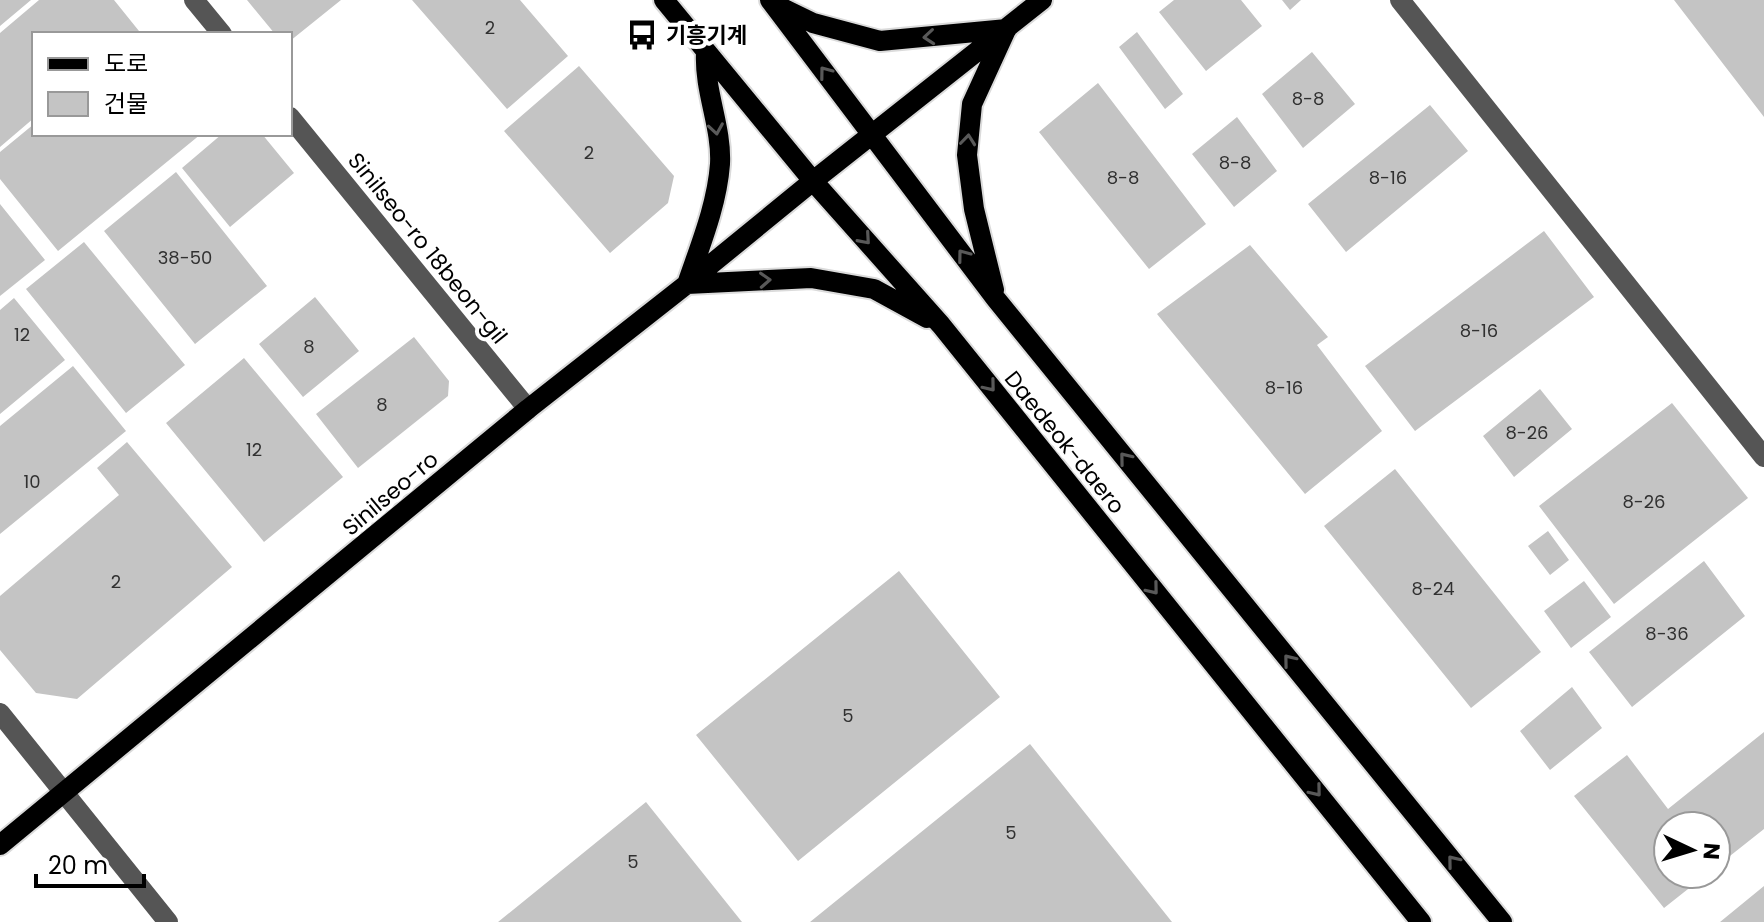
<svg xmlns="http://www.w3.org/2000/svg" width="1764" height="922" viewBox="0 0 1764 922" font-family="Poppins,'Noto Sans KR',sans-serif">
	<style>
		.building { fill: #c4c4c4 }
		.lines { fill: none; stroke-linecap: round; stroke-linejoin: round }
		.major-casing { stroke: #dbdbdb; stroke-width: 24 }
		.minor { stroke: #555; stroke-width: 20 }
		.major { stroke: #000; stroke-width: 20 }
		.oneway { stroke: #595959 }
		.labels { text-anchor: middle; stroke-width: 8; stroke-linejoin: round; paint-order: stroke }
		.number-label { font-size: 18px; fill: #313131 }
		.poi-label { font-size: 22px; font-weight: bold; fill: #000; stroke: #fff; text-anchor: start }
		.street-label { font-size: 22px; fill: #000; stroke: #fff }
	</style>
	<rect width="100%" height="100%" fill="#fff"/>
	<!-- building -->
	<path class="building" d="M0 0H31L0 26Z
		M39 0H114L139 31 135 34H34V118L0 147V33Z
		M247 0H341L290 41V34H275Z
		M412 0H520L568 56 507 109Z
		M1174 0H1241L1262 26 1206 71 1159 12Z
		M1282 0H1301L1290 10Z
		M1674 0H1764V117Z
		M1137 32 1183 94 1165 109 1119 47Z
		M1312 52 1355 104 1303 148 1262 94Z
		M579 66 674 176 668 203 610 253 504 131Z
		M1098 83 1206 224 1149 269 1039 132Z
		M1430 105 1468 151 1346 252 1308 204Z
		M1237 117 1277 171 1234 207 1192 154Z
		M34 124V134H201L58 251 0 179V152Z
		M222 134H262L294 173 230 227 182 168Z
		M176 172 267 286 195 344 104 231Z
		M0 204 45 260 0 296Z
		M1544 231 1594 297 1415 431 1365 366Z
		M84 242 185 365 126 413 26 289Z
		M1250 245 1328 337 1317 345 1382 431 1305 494 1157 314Z
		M315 297 359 351 303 397 259 344Z
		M14 298 65 360 0 414V310Z
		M414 337 449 381 448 396 358 468 316 414Z
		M244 358 343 477 264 542 166 423Z
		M73 366 126 431 0 534V426Z
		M1540 389 1572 429 1514 477 1483 436Z
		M1672 403 1748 498 1614 604 1539 506Z
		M127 442 232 567 77 699 36 693 0 650V596L119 495 97 468Z
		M1395 469 1541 652 1471 708 1324 526Z
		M1548 531 1569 560 1550 575 1528 546Z
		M1704 561 1745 616 1632 707 1589 652Z
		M899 571 1000 697 798 861 696 735Z
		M1584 581 1611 617 1571 648 1544 611Z
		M1572 687 1602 728 1550 770 1520 731Z
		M1764 732V829L1716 867V826H1668V874H1707L1664 908 1574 796 1627 755 1668 809Z
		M1030 744 1172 922H810Z
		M646 802 742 922H498Z
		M1764 886V922H1720Z"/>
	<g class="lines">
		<!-- major casing -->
		<g class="major-casing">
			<path id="major" d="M664 0 813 181 941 325 1421 922
				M770 0 996 299 1502 922
				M778 6 813 23 880 41 1007 29
				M687 284 811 278 874 289 927 318
				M687 284C700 246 717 205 720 164 722 127 704 91 706 53
				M994 290 974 209 967 155 972 104 1005 32
				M0 845 528 409 687 284 813 181 1042 0"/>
		</g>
		<!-- minor -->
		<path class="minor" d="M194 0 222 34
			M1400 0 1764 457
			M290 117 528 409
			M0 713 168 922"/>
		<!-- major -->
		<use href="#major" class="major"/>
	</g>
	<!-- one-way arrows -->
	<defs><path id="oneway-chevron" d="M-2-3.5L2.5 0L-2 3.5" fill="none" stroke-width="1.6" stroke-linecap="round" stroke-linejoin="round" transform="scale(2)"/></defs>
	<g class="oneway">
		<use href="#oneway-chevron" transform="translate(929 37) rotate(175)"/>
		<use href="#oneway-chevron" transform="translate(825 72) rotate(-127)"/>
		<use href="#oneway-chevron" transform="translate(716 129) rotate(81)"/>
		<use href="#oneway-chevron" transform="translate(968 140) rotate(-84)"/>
		<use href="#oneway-chevron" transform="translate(865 239) rotate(49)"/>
		<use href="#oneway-chevron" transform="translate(963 255) rotate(-127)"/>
		<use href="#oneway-chevron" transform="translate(765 280) rotate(-3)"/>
		<use href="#oneway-chevron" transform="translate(990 386) rotate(51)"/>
		<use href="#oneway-chevron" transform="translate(1125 458) rotate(-129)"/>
		<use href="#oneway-chevron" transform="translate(1153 589) rotate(51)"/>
		<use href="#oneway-chevron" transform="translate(1289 660) rotate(-129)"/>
		<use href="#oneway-chevron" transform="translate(1316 791) rotate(51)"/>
		<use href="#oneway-chevron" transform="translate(1453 861) rotate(-129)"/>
	</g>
	<!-- icons -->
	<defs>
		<g id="bus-bare" transform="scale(2.4)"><path d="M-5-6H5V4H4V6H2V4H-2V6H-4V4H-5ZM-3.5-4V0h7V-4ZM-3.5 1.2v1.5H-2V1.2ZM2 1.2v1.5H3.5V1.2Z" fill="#000" stroke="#fff" stroke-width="2.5" paint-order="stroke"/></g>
	</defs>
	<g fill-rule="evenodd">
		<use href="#bus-bare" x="642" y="35"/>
	</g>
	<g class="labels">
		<!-- number labels -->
		<g class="number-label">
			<text x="490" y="34">2</text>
			<text x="1308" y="105">8-8</text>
			<text x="589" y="159">2</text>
			<text x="1235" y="169">8-8</text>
			<text x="1123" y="184">8-8</text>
			<text x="1388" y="184">8-16</text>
			<text x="185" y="264">38-50</text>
			<text x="1479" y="337">8-16</text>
			<text x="22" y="341">12</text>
			<text x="309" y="353">8</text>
			<text x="1284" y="394">8-16</text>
			<text x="382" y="411">8</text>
			<text x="1527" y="439">8-26</text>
			<text x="254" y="456">12</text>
			<text x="32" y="488">10</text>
			<text x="1644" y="508">8-26</text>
			<text x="116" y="588">2</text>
			<text x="1433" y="595">8-24</text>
			<text x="1667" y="640">8-36</text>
			<text x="848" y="722">5</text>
			<text x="1011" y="839">5</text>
			<text x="633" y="868">5</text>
		</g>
		<!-- poi labels -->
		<g class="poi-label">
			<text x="666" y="43">기흥기계</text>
		</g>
		<!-- street labels -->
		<g class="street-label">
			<text transform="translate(428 248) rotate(51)" y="8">Sinilseo-ro 18beon-gil</text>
			<text transform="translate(1065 442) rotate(51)" y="8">Daedeok-daero</text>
			<text transform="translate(390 493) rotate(-40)" y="8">Sinilseo-ro</text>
		</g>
	</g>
	<!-- legend -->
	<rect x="32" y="32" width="260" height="104" fill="#ffffff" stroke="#999999" stroke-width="2"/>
	<rect x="48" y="58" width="40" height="12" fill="#000000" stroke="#999999" stroke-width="2"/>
	<text x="104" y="72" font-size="24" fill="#000000">도로</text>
	<rect x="48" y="92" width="40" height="24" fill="#c4c4c4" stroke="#999999" stroke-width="2"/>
	<text x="104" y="112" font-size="24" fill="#000000">건물</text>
	<!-- north arrow -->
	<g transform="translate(1692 850) rotate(94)"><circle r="38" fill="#ffffff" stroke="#999999" stroke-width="2"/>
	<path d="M0-6L14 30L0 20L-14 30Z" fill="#000000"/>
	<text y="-12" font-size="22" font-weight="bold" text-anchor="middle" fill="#000000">N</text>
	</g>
	<!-- scale -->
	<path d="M36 874v12h108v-12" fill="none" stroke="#000000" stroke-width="4"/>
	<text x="48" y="874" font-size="24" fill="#000000" stroke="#ffffff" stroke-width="6" paint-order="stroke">20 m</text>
</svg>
